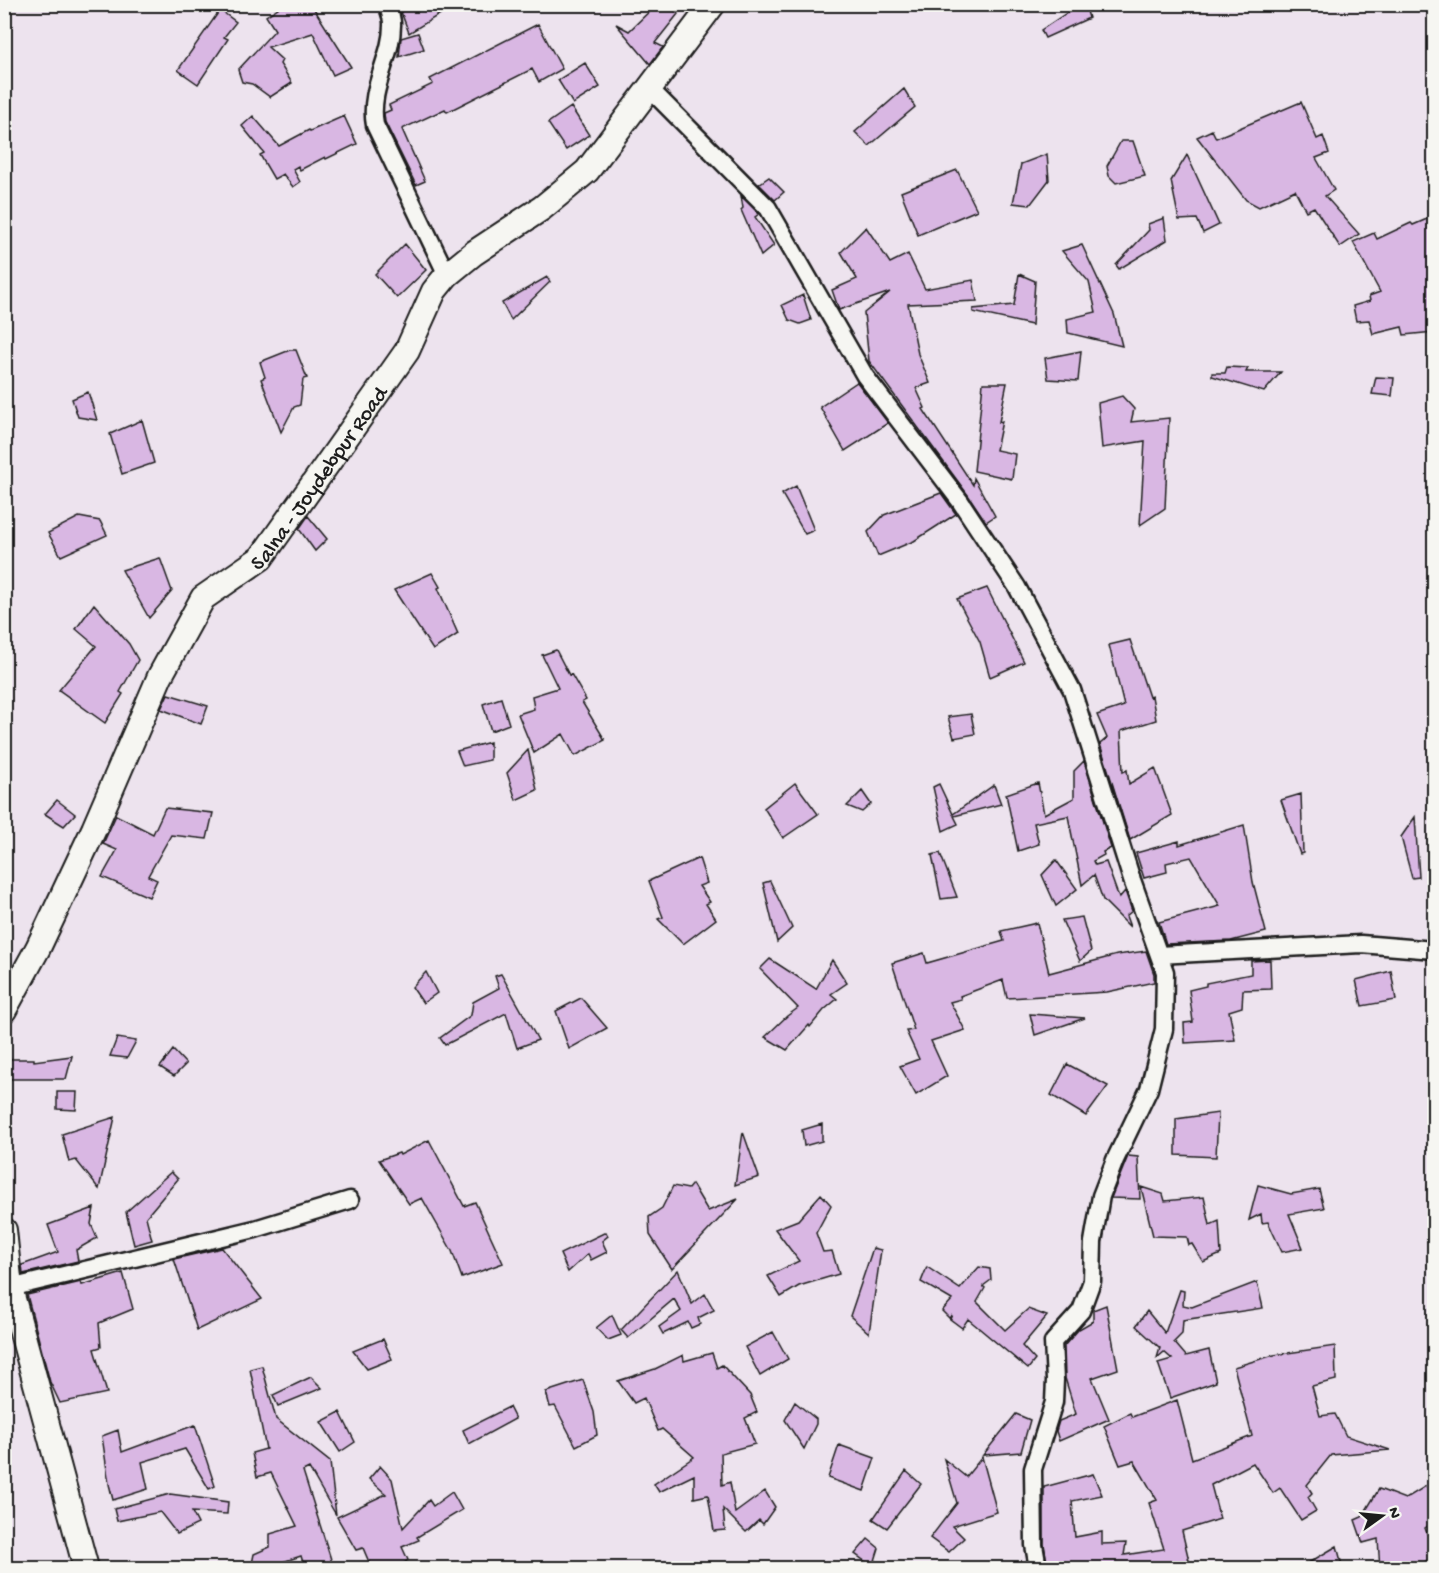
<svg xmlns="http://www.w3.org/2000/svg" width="1439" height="1573" viewBox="0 0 1439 1573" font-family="'Gochi Hand',sans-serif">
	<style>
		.building { fill: #d9b7e3; stroke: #1c1c1c; stroke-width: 1.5 }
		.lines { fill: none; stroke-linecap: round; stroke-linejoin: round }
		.minor-casing { stroke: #1c1c1c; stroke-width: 21 }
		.secondary-casing { stroke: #1c1c1c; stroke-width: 28 }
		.minor { stroke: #f6f6f2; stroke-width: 16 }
		.secondary { stroke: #f6f6f2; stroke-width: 24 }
		.labels { text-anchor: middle; stroke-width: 5; stroke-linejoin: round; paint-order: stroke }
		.street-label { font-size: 22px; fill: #1c1c1c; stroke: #f6f6f2 }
	</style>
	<rect width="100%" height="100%" fill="#ede3ee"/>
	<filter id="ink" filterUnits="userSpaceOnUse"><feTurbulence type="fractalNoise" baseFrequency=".0167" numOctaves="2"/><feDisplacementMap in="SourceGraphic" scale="12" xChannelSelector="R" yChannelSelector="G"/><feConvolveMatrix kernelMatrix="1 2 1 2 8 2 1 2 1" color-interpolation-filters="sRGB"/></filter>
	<g filter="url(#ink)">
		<!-- building -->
		<path class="building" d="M284 4H311L351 67 333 75 313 33 268 47 282 60 280 64 292 83 270 97 252 84 242 82 238 70 275 30 266 16Z
			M398 4H457L409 33Z
			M657 4H669L678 14 655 43 663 47 650 64 616 24 629 31Z
			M1080 4H1085L1089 18 1045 38 1041 30Z
			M220 10 236 22 224 37 228 39 198 84 178 70Z
			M538 24 562 69 539 82 532 69 447 112 445 109 402 129 425 181 416 185 385 122 384 113 391 110 389 105 433 84 430 79Z
			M418 33 424 49 399 57 401 38Z
			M585 63 600 87 573 104 558 80Z
			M904 89 915 107 869 146 855 132Z
			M1301 102 1317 139 1323 136 1329 153 1316 158 1334 190 1325 196 1359 234 1340 247 1314 207 1306 211 1295 190 1259 207 1246 200 1197 137 1212 130 1216 138Z
			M571 107 589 135 566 150 548 123Z
			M253 116 279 146 309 130 310 131 344 116 357 144 326 159 325 157 300 170 298 166 293 169 300 182 293 187 283 174 274 179 260 155 264 153 242 126Z
			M1121 141H1133L1145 176 1116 183 1109 176 1107 166Z
			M1047 154 1049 180 1030 205 1013 203 1021 164Z
			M1187 155 1219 225 1203 233 1197 219 1179 220 1171 181Z
			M957 170 977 210 918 235 901 192Z
			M769 177 784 192 775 200 759 184Z
			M741 196 759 214 755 217 774 245 761 256 741 210 743 208Z
			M1434 216V332L1404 335 1402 327 1373 334 1369 320 1356 321 1353 306 1370 301 1369 296 1380 292 1353 242 1374 233 1377 239 1411 223 1413 225Z
			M1164 218 1167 240 1119 269 1116 265 1149 230 1148 224Z
			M866 227 890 263 908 254 925 289 973 280 977 301 908 304 918 354 930 383 916 388 925 408 923 409 973 485 974 478 995 516 986 522 968 495 869 361 864 313 890 292 839 310 832 290 857 279 841 252Z
			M405 244 426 270 397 298 375 274Z
			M1082 245 1114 314 1122 346 1068 333 1067 319 1096 312 1089 282 1062 251Z
			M1019 274 1035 281 1032 325 973 312V309L1014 305Z
			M547 277 550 282 511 320 502 303Z
			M803 295 811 320 800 324 789 320 782 305Z
			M290 350H296L307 378 303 379 300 405 294 407 281 432 261 379 265 377 260 362Z
			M1081 351 1078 381 1048 379 1045 358Z
			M1227 367 1248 368 1246 372H1281L1264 392 1212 376V373H1225Z
			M1376 377 1394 378 1392 396 1372 394Z
			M857 382 888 423 845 451 820 407Z
			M983 383H1007L999 422 1002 421 996 450 1015 454 1012 479 974 471Z
			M88 392 97 420 78 417 72 399Z
			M1122 396 1134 409 1131 422 1169 418 1165 508 1140 525 1145 441 1102 448 1098 403Z
			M142 420 154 463 122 474 110 434Z
			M796 486 814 530 805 534 782 494Z
			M941 493 956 514 914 541 878 556 868 532 884 515Z
			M308 516 327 539 315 551 299 529Z
			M79 517 100 521 107 535 61 556 48 533Z
			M160 558 172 591 149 618 122 570Z
			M432 573 440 587 438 588 458 634 433 650 394 590Z
			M987 588 1024 662 990 677 980 642 957 599Z
			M94 604 129 644 138 660 120 692 123 694 105 723 59 690 96 646 76 629Z
			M1130 640 1149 697 1152 696 1156 720 1121 731 1123 772 1127 770 1129 784 1155 768 1172 815 1130 840 1100 744 1107 738 1097 715 1124 706 1109 645Z
			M556 650 569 675 571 674 586 700 582 702 605 740 575 756 563 734 534 753 518 714 534 709 532 696 558 688 542 655Z
			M168 694 208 706 201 724 161 709Z
			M501 698 509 724 491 731 483 704Z
			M971 714 975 734 954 738 948 717Z
			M490 742V760L463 766 457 751Z
			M528 750 537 790 516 800 507 773Z
			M1084 761 1111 848 1103 852 1104 855 1093 861 1095 865 1106 862 1119 898 1125 891 1132 911 1126 916 1130 927 1103 900 1094 875 1082 885 1068 816 1034 823 1039 844 1018 851 1006 794 1038 783 1044 814 1074 798V771Z
			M795 783 818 814 783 838 764 808Z
			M939 784 953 814 994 785 1001 804 954 816 958 824 943 831 933 787Z
			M862 791 871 804 862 812 847 806Z
			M1301 794 1303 853 1300 854 1281 800Z
			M57 800 75 814 64 826 45 814Z
			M165 808 213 813 207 839 171 835 148 876 157 880 149 897 102 877 117 850 103 844 116 815 153 834Z
			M1415 817 1419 877 1412 878 1401 837Z
			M1244 825 1253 882 1266 932 1231 941 1166 944 1159 922 1220 906 1191 857 1166 863 1167 872 1144 878 1136 853 1179 841V845Z
			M940 853 957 897 941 899 932 855Z
			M699 858 707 883 699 886 710 902 706 904 716 919 683 944 658 919 663 917 649 881Z
			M1056 860 1077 889 1056 906 1042 875Z
			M770 881 792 928 777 942 763 883Z
			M1082 917 1091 951 1080 961 1062 920Z
			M1037 923 1049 973 1117 955 1146 951 1154 974V982L1107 992 1007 998 1003 980 960 996 961 999 950 1002 965 1030 931 1041 947 1076 916 1095 900 1066 919 1059 906 1031 914 1030 892 963 924 953 927 963 1004 941 1001 931Z
			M770 959 816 989 832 960 847 983 831 994 837 999 824 1010 810 1027 809 1025 787 1050 765 1037 787 1016 798 1008 760 969Z
			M1270 960 1271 989 1243 990 1242 1007 1229 1011 1235 1040 1185 1043 1184 1023 1193 1022 1189 990 1206 986V983L1251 974V961Z
			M1391 971 1396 1000 1362 1006 1356 980Z
			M426 972 437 993 423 1003 412 987Z
			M501 974 538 1040 517 1048 506 1013 445 1045 440 1038 471 1015 473 1002 499 988 495 976Z
			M581 998 607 1028 569 1049 556 1011Z
			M1030 1014 1085 1018 1035 1035Z
			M117 1038 136 1041 127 1058 110 1056Z
			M173 1050 186 1064 174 1076 160 1067Z
			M72 1056 66 1079H4V1059H34V1061Z
			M1067 1064 1108 1086 1086 1116 1051 1095Z
			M57 1092H77L76 1110 57 1109Z
			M1218 1113 1216 1157 1176 1155V1119Z
			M115 1117 99 1189 76 1160 69 1162 62 1134Z
			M822 1124V1141L804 1146 802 1130Z
			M743 1132 759 1177 735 1185Z
			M429 1140 464 1206 475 1202 503 1263 462 1278 452 1251 422 1198 409 1204 379 1160 399 1153 400 1155Z
			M1128 1156 1138 1157 1140 1199 1111 1198Z
			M171 1172 178 1179 146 1217 152 1240 134 1245 126 1212Z
			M692 1184 708 1211 738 1199 672 1269 650 1235 649 1217 662 1208 673 1186 688 1189Z
			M1258 1185 1291 1194 1319 1189 1324 1208 1289 1214 1303 1248 1282 1252 1268 1222 1262 1223 1261 1214 1249 1220Z
			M1141 1187 1163 1194 1165 1201 1204 1197 1210 1225 1219 1221 1221 1254 1203 1262 1192 1244 1189 1245 1187 1237 1153 1236Z
			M821 1194 831 1205 816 1233 823 1252 832 1251 839 1274 799 1286 781 1297 768 1276 799 1261 775 1229 798 1220Z
			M94 1208 91 1224 97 1238 76 1250 78 1261 23 1274 22 1265 58 1252 48 1225Z
			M606 1232 608 1236 602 1241 607 1252 591 1260 588 1254 568 1272 560 1254Z
			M222 1248 262 1299 197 1330 174 1259Z
			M873 1248 881 1250 869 1333 850 1316Z
			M927 1267 960 1289 979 1267 990 1269 991 1280 983 1286 985 1288 977 1302 1005 1330 1028 1309 1047 1316 1022 1346 1035 1360 1028 1369 968 1319 962 1328 950 1319 952 1315 949 1318 942 1311 952 1300 921 1282Z
			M678 1270 692 1304 705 1294 714 1310 698 1318 700 1324 691 1328 688 1322 663 1334 659 1327 681 1311 674 1299 628 1338 621 1330Z
			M123 1273 133 1309 99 1323 101 1347 94 1349 107 1393 60 1403 50 1382 27 1295 81 1282 82 1285Z
			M1257 1282 1263 1308 1183 1320 1182 1334 1174 1342 1186 1356 1209 1350 1216 1382 1170 1398 1158 1363 1172 1359 1164 1352 1157 1358 1160 1348 1136 1326 1147 1311 1165 1333 1180 1290 1184 1291 1183 1305 1192 1307Z
			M1106 1305 1118 1369 1092 1378 1109 1419 1059 1441 1056 1431 1059 1421 1076 1414 1065 1378 1064 1346 1079 1329 1093 1321V1310Z
			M612 1315 621 1335 608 1340 596 1328Z
			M773 1332 788 1359 760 1376 745 1347Z
			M383 1339 392 1359 367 1369 353 1351Z
			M1335 1346 1336 1380 1312 1386 1320 1416 1335 1414 1346 1436 1390 1450 1331 1455 1307 1485 1312 1493 1308 1497 1316 1511 1301 1520 1280 1488 1273 1493 1253 1463 1211 1485 1220 1519 1182 1531 1191 1569H1048L1044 1544V1487L1093 1474 1102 1495 1072 1501 1075 1537 1102 1532V1544L1126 1543 1124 1555 1164 1549 1149 1503 1157 1500 1134 1461 1120 1465 1104 1426 1130 1413 1132 1417 1177 1400 1192 1459 1252 1436 1234 1367 1274 1355Z
			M712 1353 717 1368 722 1365 750 1395 757 1412 745 1418 755 1444 721 1453 722 1485 730 1482 735 1513 765 1491 775 1507 763 1524 759 1520 746 1532 723 1509 725 1530 714 1531 708 1495 694 1498V1475L659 1492 654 1484 694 1457 662 1429 658 1431 644 1398 634 1403 618 1381 655 1369 683 1355 684 1361Z
			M262 1366 276 1419 330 1462 336 1515 309 1468 303 1471 334 1569H305L301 1556 261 1569H251L254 1554 270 1547V1534L297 1526 271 1473 257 1477 252 1453 266 1449 250 1369Z
			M311 1377 322 1388 278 1406 273 1395Z
			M583 1380 594 1412 597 1435 576 1446 555 1406 550 1407 546 1392Z
			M795 1402 816 1419V1424L804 1449 785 1420Z
			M509 1407 515 1419 469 1444 463 1430Z
			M340 1412 355 1442 340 1452 321 1422Z
			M1016 1414 1030 1420 1021 1452 983 1455Z
			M195 1425 215 1486 209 1489 185 1449 142 1462 148 1489 113 1500 109 1484 102 1436 118 1430 122 1452Z
			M839 1445 875 1458 864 1491 828 1478Z
			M982 1457 997 1512 952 1526 964 1538 949 1552 930 1538 957 1503 944 1459 966 1477Z
			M380 1466 392 1479 403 1528 429 1500 433 1506 452 1492 462 1510 417 1537 419 1540 402 1547 408 1560 396 1569H372L363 1548 356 1550 337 1517 386 1494 369 1479Z
			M906 1471 921 1484 887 1528 873 1519Z
			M1434 1481V1522L1425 1528 1434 1550V1557L1411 1569H1380L1378 1539 1363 1543 1355 1520 1362 1517 1379 1489 1405 1499Z
			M170 1494 228 1502 227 1514 192 1512 198 1524 177 1534 160 1512 117 1521 114 1509Z
			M868 1539 879 1548 873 1567 855 1554Z
			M1337 1546 1343 1569H1298Z"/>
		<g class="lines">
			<!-- minor casing -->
			<g class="minor-casing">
				<path id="minor" d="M387 4C389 10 392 17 392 23 393 57 368 88 375 125L447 275
					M649 88 768 208 865 376 960 501 1017 587 1072 690 1132 880 1165 972 1164 1029 1149 1089 1115 1160 1101 1196 1093 1242 1092 1281 1081 1311 1053 1342 1055 1380 1054 1402 1033 1469 1034 1545 1038 1568
					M1159 955 1361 944 1434 950
					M10 1288 255 1229 350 1200"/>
			</g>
			<!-- secondary casing -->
			<g class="secondary-casing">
				<g id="secondary">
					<path id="s1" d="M4 1010 38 948 94 829 160 676 203 598 261 558 407 351 434 291 447 275 474 253 542 208 587 171 713 4"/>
					<path d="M4 1230 10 1288 86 1568"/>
				</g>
			</g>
			<!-- minor -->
			<use href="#minor" class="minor"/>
			<!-- secondary -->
			<use href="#secondary" class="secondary"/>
		</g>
	</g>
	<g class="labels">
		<!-- street labels -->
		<g class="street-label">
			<text dy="8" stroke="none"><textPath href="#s1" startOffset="627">Salna - Joydebpur Road</textPath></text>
		</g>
	</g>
	<!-- margin -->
	<rect width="1439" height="1573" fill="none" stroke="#f6f6f2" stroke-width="24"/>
	<rect x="12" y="12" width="1415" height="1549" fill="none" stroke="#1c1c1c" stroke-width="2" filter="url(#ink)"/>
	<!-- north arrow -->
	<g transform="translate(1382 1516) rotate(75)" stroke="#f6f6f2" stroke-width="4.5" paint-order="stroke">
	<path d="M0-4.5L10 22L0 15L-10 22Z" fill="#1c1c1c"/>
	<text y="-9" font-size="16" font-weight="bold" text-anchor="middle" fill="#1c1c1c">N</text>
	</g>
</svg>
